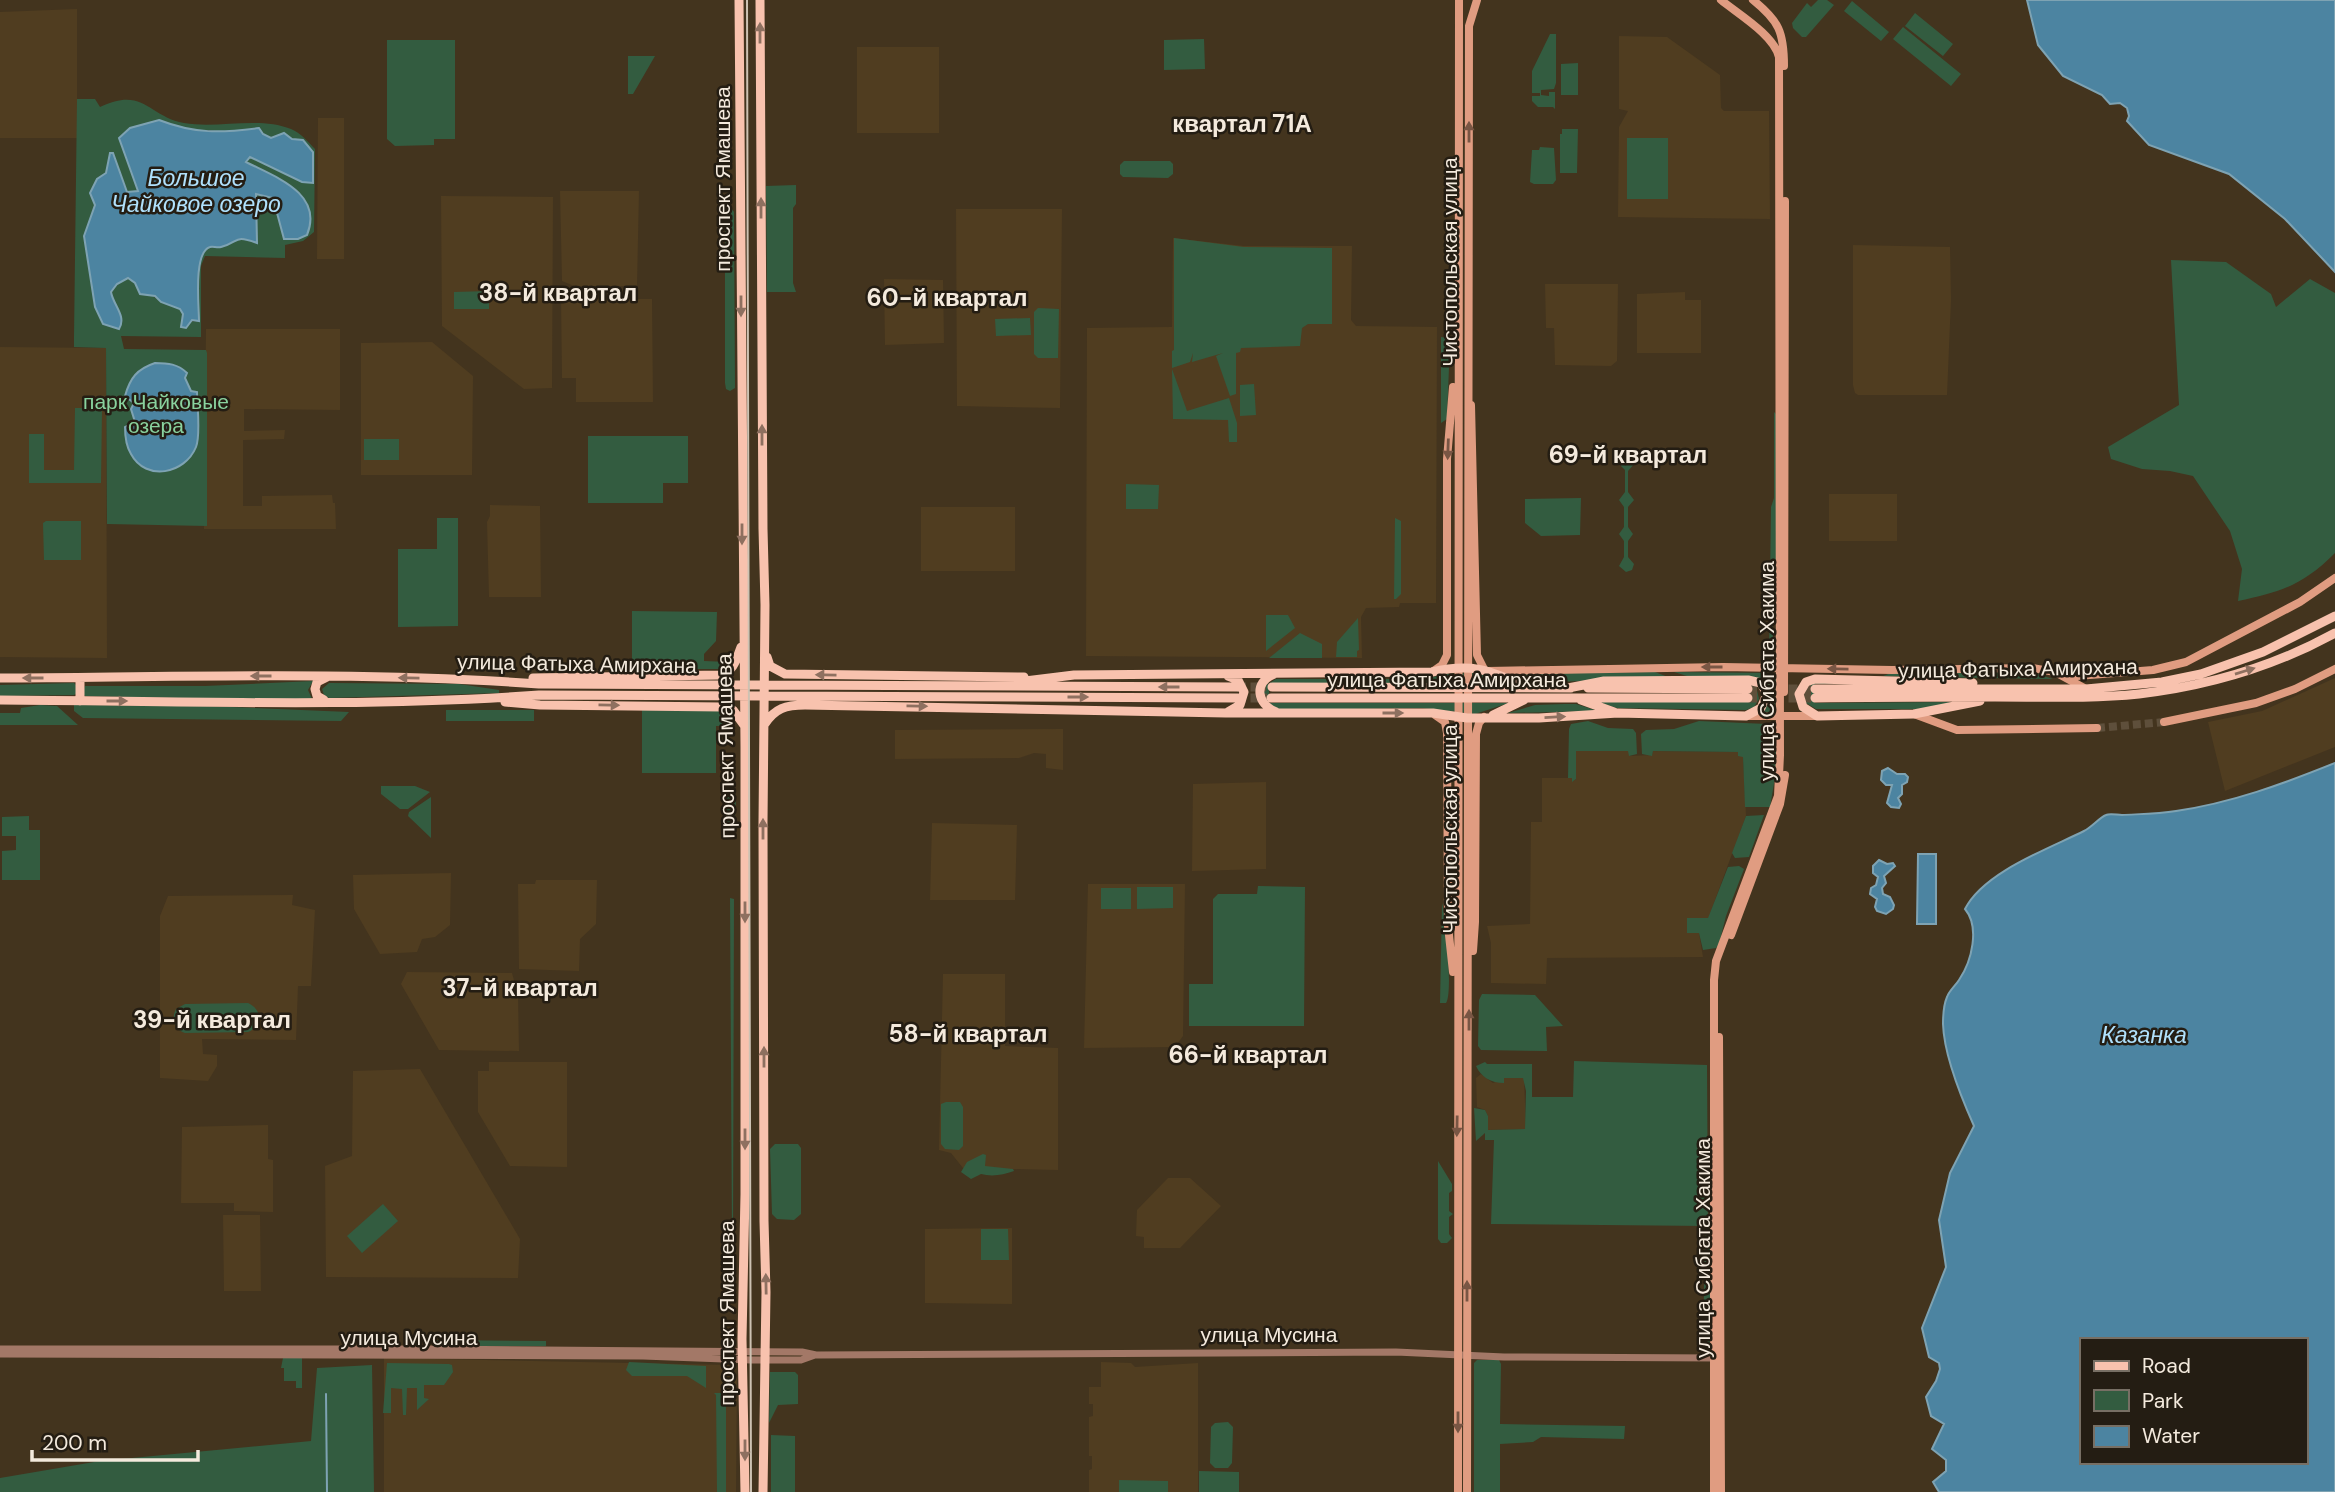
<svg xmlns="http://www.w3.org/2000/svg" width="2335" height="1492" viewBox="0 0 2335 1492" font-family="'DM Sans',sans-serif">
	<style>
		.built { fill: #503d20 }
		.green { fill: #335c40; fill-rule: evenodd }
		.water { fill: #4c84a1; stroke: #7ea3b3; stroke-width: 2; fill-rule: evenodd }
		.lines { fill: none; stroke-linecap: round; stroke-linejoin: round }
		.stream { stroke: #7ea3b3; stroke-width: 2 }
		.secondary-tunnel { stroke: #5e4f3b; stroke-width: 8; stroke-dasharray: 8 4; stroke-linecap: butt }
		.primary-tunnel { stroke: #5e4f3b; stroke-width: 9; stroke-dasharray: 9 4.5; stroke-linecap: butt }
		.tertiary { stroke: #a37867; stroke-width: 7 }
		.secondary { stroke: #e09c81; stroke-width: 8 }
		.primary { stroke: #f8c2ae; stroke-width: 9 }
		.tram { stroke: #cdc2b3; stroke-width: 2 }
		.oneway { fill: #8e7060 }
		.oneway2 { fill: #795644 }
		.labels { text-anchor: middle; stroke-width: 5; stroke-linejoin: round; paint-order: stroke }
		.street-label { font-size: 21px; fill: #f4eadd; stroke: #241d13 }
		.park-label { font-size: 21px; fill: #89d29e; stroke: #241d13 }
		.water-label { font-size: 23px; font-style: italic; fill: #b0e1fc; stroke: #241d13 }
		.quarter-label { font-size: 24px; font-weight: bold; fill: #f4eadd; stroke: #241d13 }
	</style>
	<rect width="100%" height="100%" fill="#43341e"/>
	<!-- built -->
	<path class="built" d="M77 9V138H0V12Z
		M1619 36 1667 37 1720 75 1721 108 1724 111H1769L1770 219 1618 217 1619 127 1628 111 1619 109Z
		M857 47H939V133H857Z
		M318 118H344V259H317Z
		M560 191H639L637 286H574L562 281Z
		M441 196 553 197 552 388 524 389 442 326Z
		M956 209H1062L1060 408 957 406Z
		M1173 238 1244 246H1352L1351 320 1356 326 1437 327 1436 603H1400L1399 607 1366 608 1361 617 1362 658 1086 656 1087 328 1172 327Z
		M1853 245 1950 247 1951 300 1947 395H1858L1855 393 1853 385Z
		M884 279 943 280 944 343 885 345Z
		M1545 284H1618L1617 361 1611 366 1555 365 1554 328H1546Z
		M1685 292V300H1701V353H1637V294Z
		M561 299H652L653 402H576V378H562Z
		M206 329H340V410L244 409V431L285 430 284 439 243 440V506H262V496L332 495 333 503H335L336 529H204Z
		M432 342 473 376 472 475H361V343Z
		M0 347 106 348 107 658 0 657Z
		M1829 494H1897V541H1829Z
		M490 505 540 506 541 597H489L487 522 490 516Z
		M921 507H1015V571H921Z
		M2335 678V747L2225 791 2208 722 2262 711Z
		M1063 729V770L1046 768V754L1034 753 1019 758 895 759V730Z
		M1576 751H1629L1630 756 1652 755 1653 751 1738 752 1743 756 1746 816 1708 919 1691 918 1699 933 1703 957 1547 958 1546 984 1491 983V943L1487 926 1530 924 1531 822H1542V778H1572L1573 781 1576 779Z
		M1266 782V869L1192 871 1193 784Z
		M932 823 1017 825 1015 900H930Z
		M451 873 450 925 435 937 422 939 417 952 380 954 354 909 353 875Z
		M536 880H597L596 924 580 939 579 971 519 969 518 884H535Z
		M1088 884H1185L1183 1036 1175 1047 1084 1048Z
		M293 895 292 905 315 910 311 986H298L296 1040 202 1039 203 1054 217 1055V1066L208 1081 160 1078V916L168 896Z
		M407 972 512 973 518 995 519 1051 439 1050 401 984Z
		M943 974H1005V1046L1058 1048V1170L963 1168 951 1153 939 1150Z
		M489 1062H567V1167L510 1166 478 1112V1071H489Z
		M420 1069 520 1239 518 1278 326 1277 325 1166 352 1156 353 1071Z
		M1481 1074 1493 1083 1504 1078H1524L1526 1129 1488 1130V1116L1485 1110 1477 1107 1476 1078Z
		M268 1125V1159L273 1160V1212L234 1211V1203H181L182 1127Z
		M1168 1178H1190L1221 1206 1180 1248H1144V1237L1136 1236 1137 1210Z
		M223 1215H260L261 1291H224Z
		M1012 1228V1304L925 1303V1229Z
		M384 1358 730 1365 734 1367 737 1379 736 1492H384Z
		M1101 1362 1131 1363 1135 1367 1198 1363V1492H1089V1470L1092 1469V1456H1089V1417L1093 1416V1404H1089V1387H1101Z"/>
	<!-- green -->
	<path class="green" d="M1818 0H1827L1834 5 1806 37H1802L1793 28 1792 23 1807 3 1811 7Z
		M1852 1 1889 32 1881 41 1844 11Z
		M1915 13 1953 44 1943 56 1905 26Z
		M1903 27 1961 74 1951 86 1893 39Z
		M1550 34H1556V83L1554 89 1541 90V95L1549 96V92H1555V109L1553 107H1538L1532 101V96H1540V93H1532V71Z
		M1204 39 1205 69 1164 70V40Z
		M387 40H455V139H434V145L395 146 387 139Z
		M628 56H655L633 94H628Z
		M1578 63V95H1561V64Z
		M77 99H95L100 107C144 86 149 117 184 123 218 129 259 116 291 129 301 133 307 141 315 149L314 232 303 241 285 245V258L205 256 201 266V337L121 336 124 349 206 350 207 353V526L107 524 106 348 74 347V338ZM159 120 184 129 263 134 271 138 284 134 292 139 303 140 313 152 312 183 250 157 246 162C274 176 323 195 307 235L273 198 256 194V243C234 234 238 243 220 247 216 248 214 246 209 247 193 253 199 307 199 321L181 322 183 314 180 309 161 302 128 278 117 284 111 292C113 304 127 316 119 329L103 323 95 307 84 236 95 205 97 179 106 173 111 153H113L128 193 138 191 119 138 130 128Z
		M1562 129H1578L1577 173H1560V134H1562Z
		M1627 138H1668V199H1627Z
		M1540 147 1554 148 1556 180 1553 184H1534L1530 182 1532 150H1539Z
		M1124 161H1170L1173 164V174L1168 178 1123 177 1120 174V165Z
		M796 185V204L793 208V283L796 292H767L766 186Z
		M732 209 734 212 735 388 730 391 726 389 725 383V214L727 210Z
		M1174 238 1244 247 1332 248V324H1308L1302 328 1300 346 1241 348 1240 352 1236 353V394L1230 396 1216 356 1223 353 1192 362 1193 353 1190 362 1172 368V351L1174 350Z
		M2171 260 2226 262 2271 294 2276 307 2310 279 2335 293V553C2303 585 2281 592 2238 601L2242 569 2230 531 2193 476 2170 471 2142 469 2111 459 2108 447 2179 405Z
		M489 291V309H454V292Z
		M1038 308 1059 309 1058 358H1038L1034 354V312Z
		M1030 318 1031 335 996 336 995 319Z
		M1441 337 1448 338 1450 341 1447 419 1441 423Z
		M1172 369 1187 411 1229 398 1237 423V442H1229L1228 420 1173 419Z
		M1254 384 1256 415 1240 416V385Z
		M75 408H102L101 483H29V434H44V470H74Z
		M1774 412 1776 414V591L1773 607V657H1769L1771 507 1774 498Z
		M588 436H688V483H663V503H588Z
		M364 439H399V460H364Z
		M1627 450 1634 454 1635 463 1628 471V492L1634 500 1628 507V527L1633 534 1628 541V557L1634 564 1632 570 1626 572 1619 566 1624 557V541L1619 534 1624 527V507L1619 500 1625 492V470L1621 466 1620 456Z
		M1126 484 1159 485 1158 509H1126Z
		M1581 498 1580 535 1541 536 1525 523V499Z
		M437 518H458V626L398 627V549H437Z
		M1395 518 1401 521V594L1396 599H1394Z
		M46 521H81V560H44L43 523Z
		M632 611 717 612 716 641 704 654V661L729 662 724 669H632Z
		M1288 615 1295 628 1266 651V615Z
		M1358 618 1359 650 1357 651V657H1336L1337 642Z
		M1300 633 1322 644V658H1269Z
		M1655 672 1668 677 1534 683 1503 674Z
		M1674 672 1774 673 1776 675 1775 710 1773 712H1762L1763 681 1756 677 1687 676Z
		M1894 672H2031L2053 679 1883 676Z
		M1475 673 1490 677 1507 686H1269V703H1509L1475 714 1422 708 1276 710 1263 700 1265 686 1276 679H1424L1447 674Z
		M313 681 308 690 313 701 85 696 83 693 85 686H205Z
		M1812 682 1952 684H1815V703L1952 702 1923 709H1816L1806 703 1803 693Z
		M74 683 77 686V693L74 695 0 696V685Z
		M329 683 459 684 499 690V693L329 698 324 695 322 689Z
		M1750 683 1756 686 1759 699 1754 707 1746 710 1617 708 1598 702H1748L1747 684Z
		M1564 704H1576L1598 711 1508 713 1535 705Z
		M40 705 57 706 78 725H0V713H20L21 708Z
		M74 705 207 706 349 712 341 721 83 718 74 711Z
		M446 710H534V721H446Z
		M642 710 721 711 733 718V726H716V773H642Z
		M1588 721 1608 728 1633 729 1636 733 1637 754 1629 756 1628 751H1576V779L1572 782V778H1568L1569 729 1571 724Z
		M1699 721 1767 724 1777 732 1779 754 1770 807H1745L1743 757 1738 756V752L1653 751 1652 756 1642 754 1641 734 1646 730 1674 729Z
		M723 778H732L736 800 735 817 724 827Z
		M381 786H415L430 792 408 809H400L381 794Z
		M431 797V838L408 816 409 812Z
		M1764 815 1749 857 1735 858 1732 853 1746 816Z
		M29 816V830H40V880H2V851L16 850V836H2V817Z
		M1739 866 1744 869 1726 916 1719 944 1716 948 1703 950 1699 933H1687V918H1708L1728 867Z
		M1258 886 1305 887 1304 1026H1189V984H1213V899L1218 894H1257Z
		M1137 887H1173V908L1137 909Z
		M1101 888H1131V909H1101Z
		M730 898 734 899 733 1241 732 1240Z
		M1442 903C1446 918 1453 994 1446 1003H1440Z
		M1482 994 1535 995 1563 1026 1546 1027 1547 1051 1481 1050 1478 1046 1479 1000Z
		M248 1003C263 1010 263 1026 248 1032L185 1033C174 1029 171 1019 176 1009L185 1004Z
		M1574 1061 1707 1065 1708 1226 1491 1224 1494 1140H1485V1133L1476 1141 1474 1108 1485 1110 1488 1116V1130L1525 1129 1526 1091 1523 1078H1504V1083C1491 1083 1481 1077 1476 1066L1485 1062 1487 1064H1532V1097H1573Z
		M946 1102H960L963 1107V1146L959 1150 945 1149 941 1144V1104Z
		M775 1144H798L801 1148V1214L794 1220 777 1219 772 1214 770 1149Z
		M983 1154 986 1155 985 1166 1013 1169 1014 1171C1003 1175 992 1177 981 1174L971 1179 961 1172 967 1162Z
		M1438 1161 1452 1184V1191L1449 1193V1211L1453 1214 1449 1217V1234L1452 1238 1447 1243H1441L1438 1239Z
		M383 1204 398 1221 362 1253 347 1236Z
		M981 1229H1008L1009 1260H981Z
		M1705 1230 1710 1232V1349L1703 1348Z
		M434 1340 546 1341V1346H434Z
		M283 1358H302V1388H296V1381H284V1368H281Z
		M1477 1360H1499L1501 1364 1500 1424 1625 1426 1624 1439 1541 1437 1533 1442 1500 1444V1492H1474V1363Z
		M629 1362 706 1366V1388L687 1376H632L626 1370Z
		M387 1363 449 1364 452 1365 453 1372 444 1385H424V1398L429 1399 417 1410V1388H407L406 1415H403L402 1389 391 1388V1413H383Z
		M372 1365 374 1492H0V1478L100 1461 311 1441 317 1368Z
		M770 1372H795L798 1375V1404L778 1405 769 1423Z
		M714 1393H726V1492H717L716 1395Z
		M1228 1422 1233 1427 1232 1463 1228 1468H1215L1210 1463 1211 1427 1215 1423Z
		M771 1435 795 1436V1492H771Z
		M1199 1471 1239 1472V1492H1199Z
		M1119 1480 1168 1481V1492H1119Z"/>
	<!-- water -->
	<path class="water" d="M2027 0H2335V272L2285 219 2229 174 2149 145 2127 121 2129 116 2127 108 2120 103 2110 104 2102 95 2063 76 2038 45Z
		M159 120C195 134 221 133 259 128L263 134 271 138 284 133 292 139 303 140 313 152V183L302 182 250 157 246 162C275 177 324 193 307 235L298 239H284L273 198 256 194 257 243C233 234 240 242 221 247 217 248 213 246 210 247 193 252 199 307 199 321L192 320 186 328 181 327 183 314 180 309 161 302 155 296 140 294 135 283 128 278 117 284 111 292C113 305 127 316 119 329L103 324 95 307 84 236 95 205 90 193 97 179 106 173 110 153H113L127 192 138 191 119 138 130 128Z
		M155 363C168 363 178 364 187 373L185 378 191 391 197 392C197 406 201 434 196 447 185 474 146 482 131 454 126 446 125 437 125 427L135 422 131 409 134 403 125 396C130 378 137 369 155 363Z
		M2335 763V1492H1939L1933 1482 1946 1471V1460L1932 1449 1944 1424 1931 1416 1926 1397 1936 1381 1940 1369 1939 1363 1929 1357 1922 1328 1946 1267 1939 1220 1950 1173 1974 1126C1961 1097 1944 1056 1943 1024 1943 1017 1944 1004 1947 997 1949 991 1956 985 1959 980 1972 961 1980 927 1965 909 1984 872 2048 849 2084 831 2092 827 2099 818 2106 815 2110 813 2117 815 2122 815 2140 814 2158 814 2176 811 2231 803 2283 784 2335 763ZM2081 1340H2305V1462H2081Z
		M1888 768 1897 774H1905L1908 777 1907 782 1902 785V794L1898 798 1901 804 1899 808 1891 807 1887 803 1892 785H1886L1881 780 1882 771Z
		M1918 854H1936V924H1917Z
		M1879 860 1887 864 1893 863 1895 866 1884 876 1886 883 1882 888 1883 894 1890 897 1894 905 1893 909 1886 914 1877 911 1875 907 1877 899 1870 894 1871 888 1876 885 1878 877 1873 873V866Z"/>
	<g class="lines">
		<!-- stream -->
		<path class="stream" d="M326 1394 327 1492"/>
		<!-- secondary-tunnel -->
		<path class="secondary-tunnel" d="M2097 728 2164 722"/>
		<!-- primary-tunnel -->
		<path class="primary-tunnel" d="M1237 687H1266
			M1748 689H1815
			M1237 698H1267
			M1748 698H1815"/>
		<!-- tertiary -->
		<path class="tertiary" d="M0 1349H430L802 1352 816 1355 1396 1352 1504 1357 1717 1358
			M0 1354 643 1356 751 1360H801L815 1355"/>
		<!-- secondary -->
		<path class="secondary" d="M1753 0C1779 21 1784 32 1784 66
			M1471 405 1477 655 1484 669
			M1488 671 1723 667 1892 670 2032 668 2055 672 2086 689
			M1432 672 1442 665 1447 655V459L1453 387
			M2063 675 2077 676 2153 670 2186 662 2300 602 2335 578
			M1784 692 1785 201
			M1914 714 1957 730 2097 728
			M1435 715 1445 722 1447 733 1448 926 1453 972
			M1746 716H1817
			M2164 722 2256 703 2295 689 2335 669
			M1731 935 1780 804 1785 775
			M1473 951 1475 922 1476 734 1479 723 1484 717
			M1719 1037 1721 1492
			M1458 1492 1459 0
			M1467 1492 1469 26 1477 0
			M1714 1492V980L1716 961 1778 796 1780 755 1779 57C1774 35 1738 14 1721 0"/>
		<!-- primary -->
		<path class="primary" d="M739 0 745 747V1194L742 1339 745 1492
			M760 0 763 529 765 605 763 823 764 1221 766 1292 763 1492
			M767 657 770 666 785 674 1024 677
			M1274 674C1253 683 1257 704 1276 712
			M0 678C180 677 360 671 539 684L1237 687
			M80 678V701
			M533 678 720 675C734 671 736 660 741 647
			M1017 682 1074 675 1432 672C1475 662 1492 672 1530 688
			M1973 683 1815 679 1806 682 1799 694 1803 707 1817 716 1914 714 1980 701
			M1272 687 1571 688
			M1588 688 1748 689
			M1815 689H2086L2162 682 2201 674 2263 652 2335 616
			M1271 698H1748
			M1815 698C1875 697 1935 697 1995 697 2043 697 2091 699 2139 694 2207 686 2275 666 2335 633
			M0 700C179 701 360 708 539 695L1237 698
			M324 700 317 696 315 689 317 682 327 677
			M1581 700 1614 712
			M505 702 540 705 722 707 733 710 744 725
			M1228 712 1240 705 1244 692 1238 680 1228 676
			M1493 715 1524 700
			M764 725C775 708 786 705 805 705L1226 713H1433L1467 718H1539L1618 713 1746 716 1761 708 1767 694 1761 683 1748 680 1604 681 1568 688"/>
		<!-- tram -->
		<path class="tram" d="M747 0 751 1492"/>
	</g>
	<!-- one-way arrows -->
	<defs><path id="oneway-solid" d="M-6-.8H1V-3.2L6.5 0L1 3.2V.8H-6Z" transform="scale(1.75)"/></defs>
	<g class="oneway">
		<use href="#oneway-solid" transform="translate(760 33) rotate(-90)"/>
		<use href="#oneway-solid" transform="translate(761 208) rotate(-90)"/>
		<use href="#oneway-solid" transform="translate(741 306) rotate(90)"/>
		<use href="#oneway-solid" transform="translate(762 435) rotate(-90)"/>
		<use href="#oneway-solid" transform="translate(742 534) rotate(90)"/>
		<use href="#oneway-solid" transform="translate(2245 671) rotate(-17)"/>
		<use href="#oneway-solid" transform="translate(826 675) rotate(-179)"/>
		<use href="#oneway-solid" transform="translate(261 676) rotate(180)"/>
		<use href="#oneway-solid" transform="translate(33 678) rotate(180)"/>
		<use href="#oneway-solid" transform="translate(409 678) rotate(-179)"/>
		<use href="#oneway-solid" transform="translate(1169 687) rotate(-180)"/>
		<use href="#oneway-solid" transform="translate(1078 697)"/>
		<use href="#oneway-solid" transform="translate(117 701)"/>
		<use href="#oneway-solid" transform="translate(609 705) rotate(1)"/>
		<use href="#oneway-solid" transform="translate(917 706) rotate(1)"/>
		<use href="#oneway-solid" transform="translate(1393 713)"/>
		<use href="#oneway-solid" transform="translate(1555 717) rotate(-3)"/>
		<use href="#oneway-solid" transform="translate(763 829) rotate(-90)"/>
		<use href="#oneway-solid" transform="translate(745 912) rotate(90)"/>
		<use href="#oneway-solid" transform="translate(764 1057) rotate(-90)"/>
		<use href="#oneway-solid" transform="translate(745 1139) rotate(90)"/>
		<use href="#oneway-solid" transform="translate(766 1284) rotate(-91)"/>
		<use href="#oneway-solid" transform="translate(745 1450) rotate(90)"/>
	</g>
	<g class="oneway2">
		<use href="#oneway-solid" transform="translate(1469 132) rotate(-90)"/>
		<use href="#oneway-solid" transform="translate(1448 449) rotate(92)"/>
		<use href="#oneway-solid" transform="translate(1712 667) rotate(180)"/>
		<use href="#oneway-solid" transform="translate(1838 669) rotate(-179)"/>
		<use href="#oneway-solid" transform="translate(1469 1020) rotate(-90)"/>
		<use href="#oneway-solid" transform="translate(1457 1126) rotate(91)"/>
		<use href="#oneway-solid" transform="translate(1467 1291) rotate(-90)"/>
		<use href="#oneway-solid" transform="translate(1458 1422) rotate(90)"/>
	</g>
	<g class="labels">
		<!-- street labels -->
		<g class="street-label">
			<text transform="translate(723 179) rotate(-90)" y="7">проспект Ямашева</text>
			<text transform="translate(1450 262) rotate(-90)" y="7">Чистопольская улица</text>
			<text transform="translate(577 664) rotate(1)" y="7">улица Фатыха Амирхана</text>
			<text transform="translate(2018 669) rotate(-1)" y="7">улица Фатыха Амирхана</text>
			<text transform="translate(1767 671) rotate(-90)" y="7">улица Сибгата Хакима</text>
			<text x="1447" y="687">улица Фатыха Амирхана</text>
			<text transform="translate(726 746) rotate(-91)" y="7">проспект Ямашева</text>
			<text transform="translate(1450 829) rotate(-90)" y="7">Чистопольская улица</text>
			<text transform="translate(1703 1248) rotate(-90)" y="7">улица Сибгата Хакима</text>
			<text transform="translate(727 1313) rotate(-90)" y="7">проспект Ямашева</text>
			<text x="1269" y="1342">улица Мусина</text>
			<text x="409" y="1345">улица Мусина</text>
		</g>
		<!-- park labels -->
		<g class="park-label">
			<text x="156" y="409">парк Чайковые<tspan x="156" dy="24">озера</tspan></text>
		</g>
		<!-- water labels -->
		<g class="water-label">
			<text x="196" y="186">Большое<tspan x="196" dy="26">Чайковое озеро</tspan></text>
			<text x="2144" y="1043">Казанка</text>
		</g>
		<!-- quarter labels -->
		<g class="quarter-label">
			<text x="1242" y="132">квартал 71А</text>
			<text x="558" y="301">38-й квартал</text>
			<text x="947" y="306">60-й квартал</text>
			<text x="1628" y="463">69-й квартал</text>
			<text x="520" y="996">37-й квартал</text>
			<text x="212" y="1028">39-й квартал</text>
			<text x="968" y="1042">58-й квартал</text>
			<text x="1248" y="1063">66-й квартал</text>
		</g>
	</g>
	<!-- legend -->
	<rect x="2080" y="1338" width="228" height="126" fill="#241d13" stroke="#776f64" stroke-width="2"/>
	<rect x="2094" y="1361" width="35" height="10" fill="#f8c2ae" stroke="#776f64" stroke-width="2"/>
	<text x="2142" y="1373" font-size="21" fill="#f4eadd">Road</text>
	<rect x="2094" y="1390" width="35" height="21" fill="#335c40" stroke="#776f64" stroke-width="2"/>
	<text x="2142" y="1408" font-size="21" fill="#f4eadd">Park</text>
	<rect x="2094" y="1426" width="35" height="21" fill="#4c84a1" stroke="#776f64" stroke-width="2"/>
	<text x="2142" y="1443" font-size="21" fill="#f4eadd">Water</text>
	<!-- scale -->
	<path d="M32 1450v10h166v-10" fill="none" stroke="#f4eadd" stroke-width="3.5"/>
	<text x="42" y="1450" font-size="21" fill="#f4eadd" stroke="#241d13" stroke-width="5" paint-order="stroke">200 m</text>
</svg>
